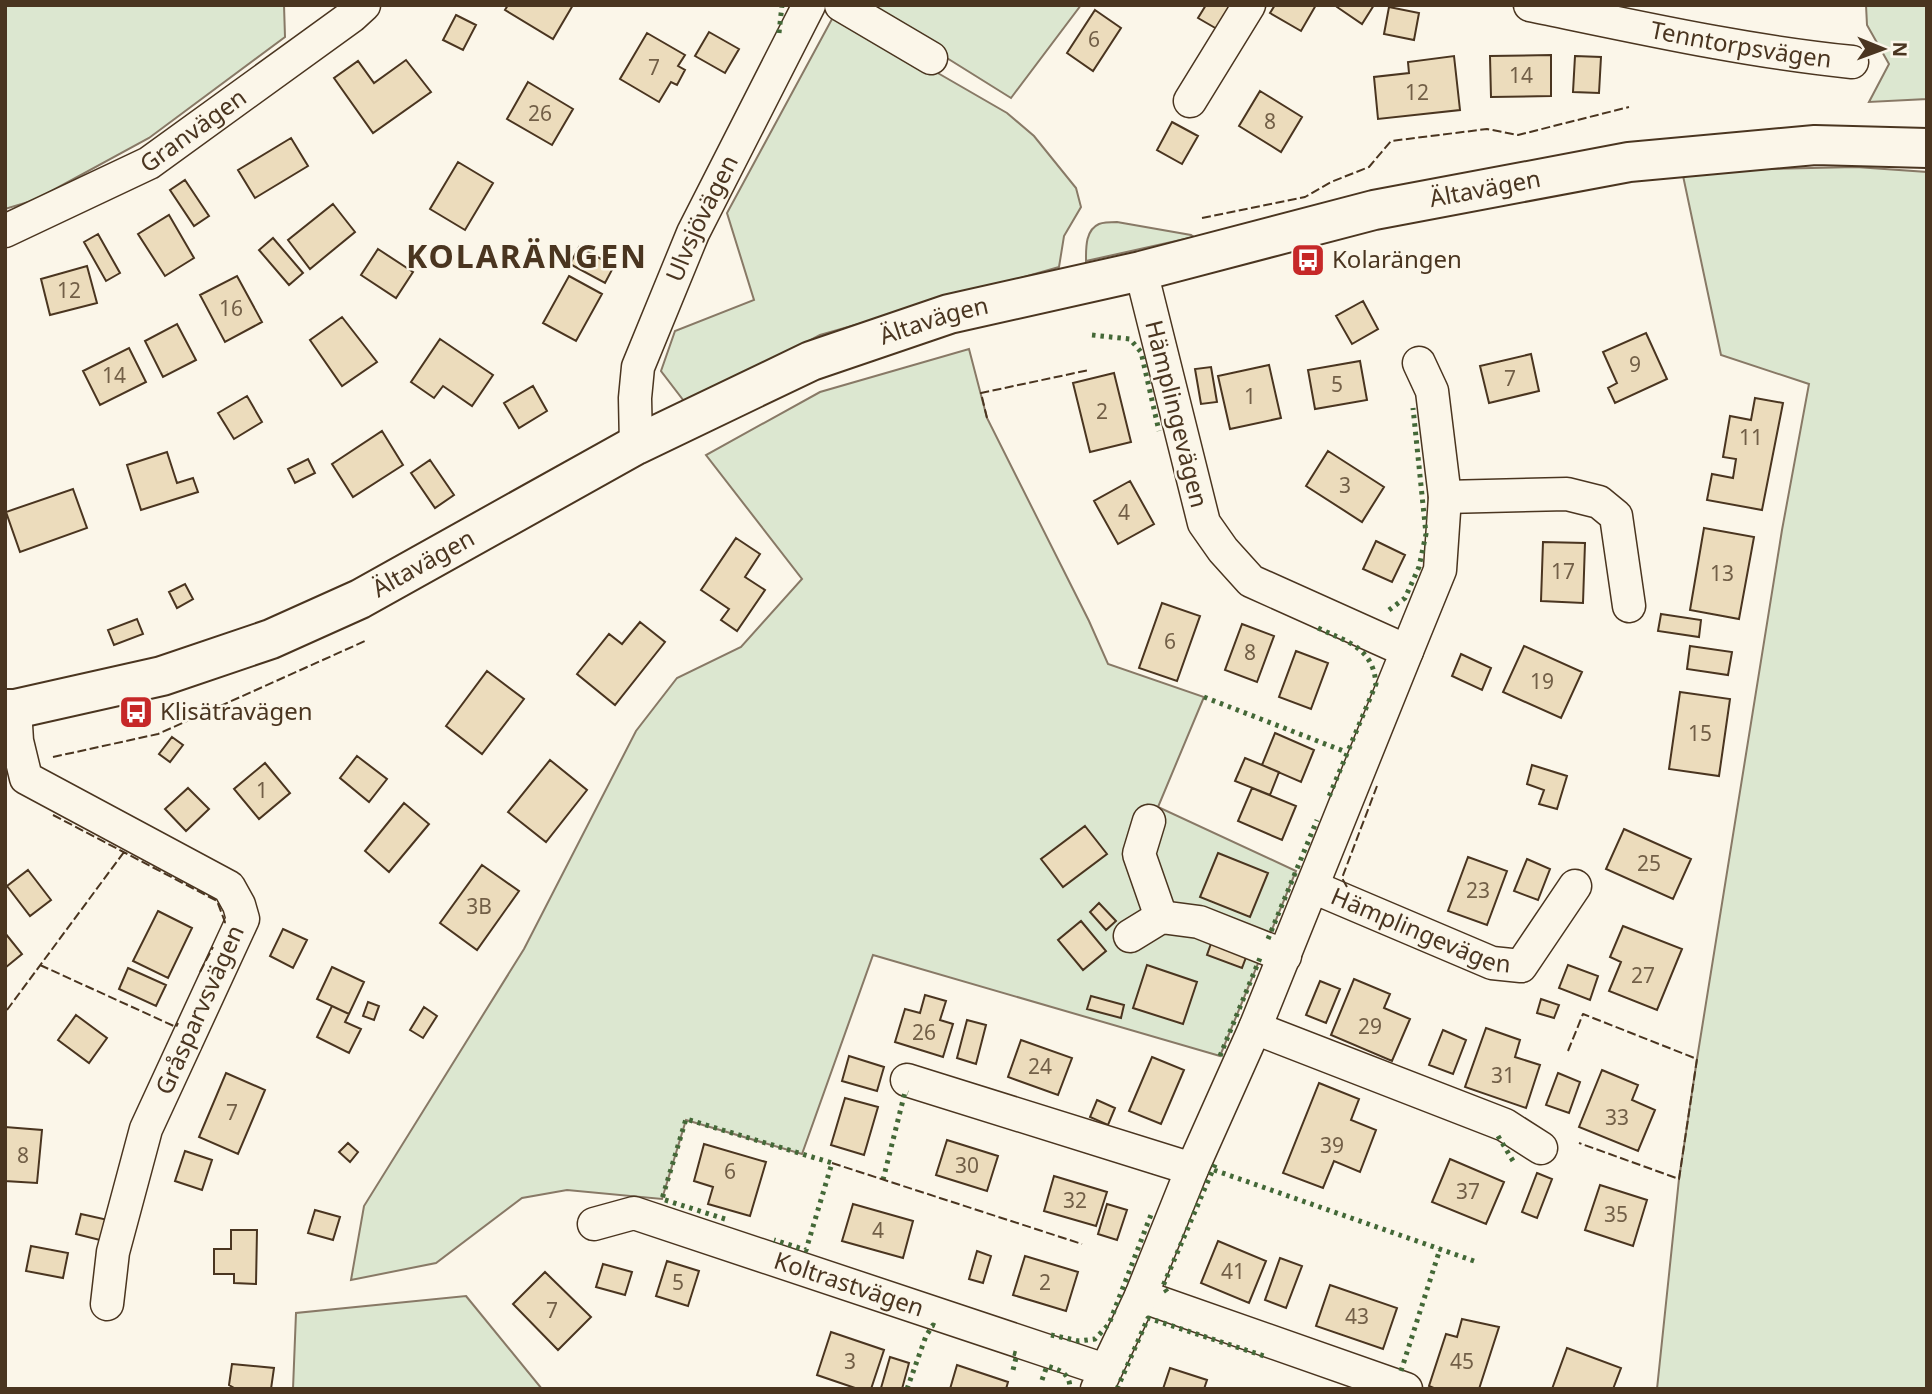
<svg xmlns="http://www.w3.org/2000/svg" width="1932" height="1394" viewBox="0 0 1932 1394" font-family="'Noto Sans',sans-serif">
	<style>
		.green { fill: #dce7d0; stroke: #887966; stroke-width: 2 }
		.building { fill: #ecdcbc; stroke: #4a3520; stroke-width: 2 }
		.lines { fill: none; stroke-linecap: round; stroke-linejoin: round }
		.minor-casing { stroke: #4a3520; stroke-width: 35 }
		.major-casing { stroke: #4a3520; stroke-width: 42 }
		.minor { stroke: #fbf6e9; stroke-width: 32 }
		.major { stroke: #fbf6e9; stroke-width: 38 }
		.hedge { stroke: #436837; stroke-width: 5; stroke-dasharray: 3.5 5; stroke-linecap: butt }
		.fence { stroke: #4a3520; stroke-width: 2; stroke-dasharray: 9 3.5; stroke-linecap: butt }
		.labels { text-anchor: middle; stroke-width: 5; stroke-linejoin: round; paint-order: stroke }
		.number-label { font-size: 21px; fill: #725f47 }
		.street-label { font-size: 24px; fill: #4a3520; stroke: #fbf6e9 }
		.poi-label { font-size: 24px; fill: #4a3520; stroke: #fbf6e9; text-anchor: start }
		.district-label { font-size: 32px; font-weight: bold; letter-spacing: 2px; fill: #4a3520; stroke: #fbf6e9 }
	</style>
	<rect width="100%" height="100%" fill="#fbf6e9"/>
	<!-- green -->
	<path class="green" d="M5 5H284L285 37 149 138 35 200 5 209Z
		M862 5H1081L1011 98Z
		M1866 5H1927V99L1869 102 1889 64 1867 25Z
		M839 16 1007 113 1034 136 1076 188 1081 207 1064 236 1059 267 820 335 687 405 661 371 675 331 754 300 727 213 832 19Z
		M1856 167 1927 172V1389H1657L1679 1179 1697 1059 1782 530 1809 384 1721 355 1682 171Z
		M1117 222 1191 235 1194 237 1086 261C1086 249 1085 230 1099 224 1104 222 1112 222 1117 222Z
		M969 349 987 418 1089 621 1108 664 1204 697 1158 807 1296 871 1220 1056 873 955 802 1154 686 1120 662 1199 567 1190 522 1198 436 1263 351 1280 364 1206 524 949 636 731 677 678 741 647 802 579 706 455 820 392Z
		M466 1296 542 1389H293L296 1313Z"/>
	<!-- building -->
	<path class="building" d="M508 5H573L553 39 505 10Z
		M1206 5H1232L1217 29 1198 18Z
		M1275 5H1316L1301 31 1270 13Z
		M1338 5H1374L1362 24 1337 7Z
		M1389 7 1419 13 1414 40 1384 34Z
		M1095 10 1121 28 1093 71 1067 53Z
		M456 15 476 25 463 50 443 40Z
		M709 32 739 49 725 73 695 56Z
		M647 33 685 55 678 66 685 70 677 85 671 82 659 102 620 79Z
		M1551 55V96L1491 97 1490 56Z
		M1454 56 1460 110 1378 119 1374 77 1409 73 1408 62Z
		M1575 56 1601 57 1599 93 1573 92Z
		M406 60 431 92 373 133 334 78 358 61 374 83Z
		M528 82 573 109 552 145 507 119Z
		M1260 91 1302 117 1281 152 1239 126Z
		M1172 122 1198 136 1182 164 1157 150Z
		M291 138 308 166 255 198 238 170Z
		M458 162 493 183 465 230 430 209Z
		M185 180 209 216 194 226 170 190Z
		M333 204 355 232 310 269 288 240Z
		M169 215 194 258 165 276 138 234Z
		M98 234 120 273 106 281 84 242Z
		M273 238 303 273 289 285 259 250Z
		M579 247 614 266 605 283 570 264Z
		M378 249 413 272 396 298 361 275Z
		M87 266 97 303 50 315 41 279Z
		M237 276 262 322 225 342 200 295Z
		M569 276 602 294 576 341 543 323Z
		M1363 301 1378 329 1352 344 1336 316Z
		M342 317 377 362 342 386 310 340Z
		M177 324 196 360 163 377 145 341Z
		M1646 333 1667 379 1615 403 1608 388 1617 383 1603 352Z
		M440 339 493 375 472 406 443 386 434 398 411 382Z
		M129 348 146 382 100 405 83 371Z
		M1531 354 1539 391 1489 403 1480 366Z
		M1360 361 1367 400 1315 409 1308 370Z
		M1269 365 1281 418 1230 429 1218 376Z
		M1211 367 1217 402 1201 404 1195 369Z
		M1114 373 1131 442 1090 452 1073 383Z
		M533 386 547 411 519 428 504 403Z
		M247 396 262 422 234 439 218 413Z
		M1755 398 1783 403 1762 510 1707 500 1712 474 1733 478 1736 459 1723 457 1730 416 1751 420Z
		M382 431 403 465 353 497 332 464Z
		M1328 451 1384 487 1362 522 1306 486Z
		M167 452 177 483 193 478 198 492 141 510 127 465Z
		M308 459 315 473 295 483 288 469Z
		M430 460 454 495 435 508 411 473Z
		M1130 481 1154 524 1118 544 1094 501Z
		M73 489 87 528 20 552 6 512Z
		M1704 528 1754 537 1739 619 1690 610Z
		M736 538 760 554 745 577 765 590 737 631 721 620 729 609 701 590Z
		M1376 541 1405 555 1392 582 1363 569Z
		M1543 542 1585 543 1583 603 1541 601Z
		M185 584 193 599 177 608 169 592Z
		M1162 603 1200 616 1177 681 1139 668Z
		M1661 614 1701 620 1699 637 1658 631Z
		M137 619 143 634 114 645 108 630Z
		M640 622 665 642 615 705 577 674 609 634 622 644Z
		M1242 624 1274 636 1257 682 1225 670Z
		M1524 646 1582 672 1561 718 1503 692Z
		M1690 646 1732 652 1728 675 1687 669Z
		M1296 651 1328 663 1311 709 1279 697Z
		M1461 654 1491 668 1482 690 1452 676Z
		M487 671 524 699 482 754 446 726Z
		M1680 692 1730 699 1719 776 1669 769Z
		M1275 733 1314 750 1301 782 1262 765Z
		M172 737 183 745 170 762 159 754Z
		M357 756 387 779 369 802 340 778Z
		M1245 758 1279 772 1270 795 1235 781Z
		M550 760 587 790 546 842 508 812Z
		M265 763 290 793 259 819 234 789Z
		M1532 765 1567 776 1557 809 1539 804 1544 790 1527 784Z
		M188 788 209 809 186 831 165 809Z
		M1252 788 1296 806 1282 840 1238 821Z
		M404 803 429 824 389 872 365 851Z
		M1085 826 1107 854 1063 887 1041 859Z
		M1624 829 1691 859 1673 899 1606 869Z
		M1218 853 1268 873 1250 917 1200 897Z
		M1468 857 1507 871 1487 925 1448 911Z
		M1527 859 1550 869 1538 900 1514 891Z
		M482 865 519 891 477 950 440 923Z
		M28 870 51 900 30 916 7 886Z
		M1099 903 1116 921 1106 930 1090 912Z
		M158 911 192 928 168 978 133 961Z
		M1081 921 1106 951 1083 970 1058 940Z
		M1623 926 1682 949 1657 1010 1609 991 1621 962 1610 957Z
		M283 929 307 940 293 968 270 956Z
		M5 933 22 954 5 968Z
		M1213 938 1248 952 1242 968 1207 955Z
		M1147 965 1197 982 1183 1024 1133 1008Z
		M1568 965 1598 976 1590 1000 1559 988Z
		M332 967 364 982 349 1014 317 999Z
		M128 968 166 985 156 1006 119 989Z
		M1354 979 1390 994 1384 1008 1410 1019 1392 1061 1331 1035Z
		M1320 981 1340 989 1326 1023 1306 1015Z
		M925 995 946 1001 940 1020 953 1024 943 1057 895 1042 905 1009 920 1013Z
		M1091 996 1124 1005 1121 1018 1087 1009Z
		M1541 999 1559 1005 1554 1018 1537 1013Z
		M368 1002 379 1006 374 1020 363 1016Z
		M332 1006 349 1014 345 1022 361 1029 349 1053 317 1037Z
		M424 1007 437 1016 423 1038 410 1030Z
		M76 1015 107 1038 89 1063 58 1040Z
		M967 1020 986 1025 976 1064 957 1058Z
		M1486 1028 1520 1040 1515 1057 1540 1065 1526 1108 1465 1087Z
		M1443 1030 1466 1040 1453 1074 1429 1065Z
		M1021 1040 1072 1058 1058 1095 1008 1077Z
		M849 1056 884 1067 877 1091 842 1081Z
		M1152 1057 1184 1070 1161 1124 1129 1111Z
		M1602 1070 1638 1085 1632 1100 1655 1110 1638 1151 1579 1127Z
		M226 1073 265 1090 238 1154 199 1137Z
		M1558 1073 1580 1082 1569 1113 1546 1105Z
		M1319 1083 1359 1099 1351 1120 1376 1130 1360 1172 1334 1161 1323 1188 1283 1173Z
		M845 1098 878 1107 864 1155 831 1145Z
		M1097 1100 1115 1108 1108 1125 1090 1117Z
		M5 1127 42 1130 37 1183 5 1181Z
		M947 1140 998 1156 987 1191 936 1175Z
		M348 1143 358 1152 350 1162 339 1152Z
		M704 1144 766 1162 750 1216 708 1204 713 1187 694 1181Z
		M185 1151 212 1160 202 1190 175 1181Z
		M1450 1159 1504 1182 1486 1224 1432 1202Z
		M1537 1173 1552 1179 1537 1218 1522 1212Z
		M1054 1176 1107 1192 1096 1226 1044 1211Z
		M1600 1185 1647 1200 1633 1246 1585 1230Z
		M853 1204 913 1221 903 1258 842 1241Z
		M1107 1204 1127 1210 1117 1240 1098 1234Z
		M315 1210 340 1217 333 1240 308 1233Z
		M81 1214 108 1220 104 1241 76 1234Z
		M231 1230H257L256 1284 234 1283V1274H214V1249H231Z
		M1218 1241 1266 1261 1249 1303 1201 1283Z
		M31 1246 68 1253 63 1278 26 1271Z
		M977 1251 991 1256 983 1283 969 1279Z
		M1025 1256 1078 1272 1066 1311 1013 1295Z
		M1280 1258 1302 1266 1286 1308 1265 1300Z
		M667 1261 699 1271 688 1306 656 1296Z
		M603 1264 632 1272 625 1295 596 1287Z
		M545 1272 591 1317 558 1350 513 1304Z
		M1330 1285 1397 1308 1383 1349 1316 1326Z
		M1462 1319 1499 1327 1479 1389H1436L1429 1386 1446 1334 1457 1337Z
		M831 1332 884 1350 871 1389H858L817 1375Z
		M1567 1348 1621 1368 1613 1389H1552Z
		M890 1357 909 1363 902 1389 881 1388Z
		M232 1364 274 1368 271 1389H236L229 1385Z
		M957 1365 1008 1382 1006 1389H950Z
		M1170 1368 1207 1380 1204 1389H1163Z"/>
	<g class="lines">
		<!-- minor casing -->
		<g class="minor-casing">
			<g id="minor">
				<path d="M841 5 931 58"/>
				<path id="s1" d="M1530 5C1637 27 1743 51 1852 62"/>
				<path d="M1190 101 1249 5"/>
				<path id="s2" d="M5 231 149 163 352 16 364 5"/>
				<path id="s3" d="M636 445 635 398 638 367 693 233 809 5"/>
				<path d="M1445 497 1567 494 1599 502 1616 516 1629 606"/>
				<path d="M1407 651 1440 570 1445 497 1432 391 1419 363"/>
				<path d="M15 709 17 741 26 778 229 887 239 905 243 919 146 1129 113 1252 107 1304"/>
				<path d="M1149 821 1139 854 1161 917"/>
				<path id="s4" d="M1313 887 1492 963 1521 966 1575 886"/>
				<path d="M1130 936 1161 917 1199 922 1285 956"/>
				<path d="M1255 1028 1505 1125 1541 1148"/>
				<path d="M907 1080 1192 1169"/>
				<path id="s5" d="M594 1224 634 1213 1105 1370"/>
				<path d="M1141 1296 1406 1389"/>
				<path d="M1097 1389 1141 1296 1192 1169 1255 1028 1407 651 1251 581 1223 550 1204 523 1141 271"/>
			</g>
		</g>
		<!-- major casing -->
		<g class="major-casing">
			<g id="major">
				<path id="s6" d="M5 709H15L162 676 271 639 360 599 636 445 811 361 949 314 1141 271 1374 210 1629 162 1815 145 1927 148"/>
			</g>
		</g>
		<!-- minor -->
		<use href="#minor" class="minor"/>
		<!-- major -->
		<use href="#major" class="major"/>
		<!-- hedge -->
		<path class="hedge" d="M779 33 782 5
			M1092 335 1130 339 1141 352 1159 431
			M1389 610 1405 598 1419 567 1426 534 1413 408
			M1318 628C1347 642 1373 647 1376 684L1328 799
			M1204 697 1346 752
			M1268 939 1317 820
			M1220 1056 1260 958
			M1498 1136 1513 1161
			M1214 1170 1474 1261
			M883 1180 905 1092 908 1093
			M725 1219 662 1199 686 1119 832 1163 806 1250 774 1240
			M1167 1292 1163 1286 1217 1160
			M1051 1335 1079 1341 1095 1339 1109 1324 1152 1212
			M1013 1353 1017 1354 1013 1370
			M1401 1371 1440 1249
			M1042 1380 1047 1366C1060 1370 1070 1373 1070 1389
			M907 1389 926 1336 933 1325 935 1326
			M1117 1389 1148 1318 1264 1356"/>
		<!-- fence -->
		<path class="fence" d="M1202 218 1305 197 1331 182 1369 167 1391 141 1487 129 1518 135 1629 107
			M987 418 981 393 1089 370
			M53 757 158 734 365 641
			M53 815 217 901 225 922 224 925
			M1347 887 1342 878 1377 786
			M40 965 176 1027 178 1023
			M200 972 213 947
			M7 1010 124 852
			M1568 1051 1583 1014 1697 1059 1679 1179 1579 1143
			M832 1163 1082 1244"/>
	</g>
	<!-- icons -->
	<defs>
		<g id="bus-square" transform="scale(1.75)"><rect x="-9" y="-9" width="18" height="18" rx="4" fill="#c62828" stroke="#fbf6e9"/><path d="M-5-6H5V4H4V6H2V4H-2V6H-4V4H-5ZM-3.5-4V0h7V-4ZM-3.5 1.2v1.5H-2V1.2ZM2 1.2v1.5H3.5V1.2Z" fill="#fff"/></g>
	</defs>
	<g fill-rule="evenodd">
		<use href="#bus-square" x="1308" y="260"/>
		<use href="#bus-square" x="136" y="712"/>
	</g>
	<g class="labels">
		<!-- number labels -->
		<g class="number-label">
			<text x="1094" y="47">6</text>
			<text x="654" y="75">7</text>
			<text x="1521" y="83">14</text>
			<text x="1417" y="100">12</text>
			<text x="540" y="121">26</text>
			<text x="1270" y="129">8</text>
			<text x="69" y="298">12</text>
			<text x="231" y="316">16</text>
			<text x="1635" y="372">9</text>
			<text x="114" y="383">14</text>
			<text x="1510" y="386">7</text>
			<text x="1337" y="392">5</text>
			<text x="1250" y="404">1</text>
			<text x="1102" y="419">2</text>
			<text x="1751" y="445">11</text>
			<text x="1345" y="493">3</text>
			<text x="1124" y="520">4</text>
			<text x="1563" y="579">17</text>
			<text x="1722" y="581">13</text>
			<text x="1170" y="649">6</text>
			<text x="1250" y="660">8</text>
			<text x="1542" y="689">19</text>
			<text x="1700" y="741">15</text>
			<text x="262" y="798">1</text>
			<text x="1649" y="871">25</text>
			<text x="1478" y="898">23</text>
			<text x="479" y="914">3B</text>
			<text x="1643" y="983">27</text>
			<text x="1370" y="1034">29</text>
			<text x="924" y="1040">26</text>
			<text x="1040" y="1074">24</text>
			<text x="1503" y="1083">31</text>
			<text x="232" y="1120">7</text>
			<text x="1617" y="1125">33</text>
			<text x="1332" y="1153">39</text>
			<text x="23" y="1163">8</text>
			<text x="967" y="1173">30</text>
			<text x="730" y="1179">6</text>
			<text x="1468" y="1199">37</text>
			<text x="1075" y="1208">32</text>
			<text x="1616" y="1222">35</text>
			<text x="878" y="1238">4</text>
			<text x="1233" y="1279">41</text>
			<text x="678" y="1290">5</text>
			<text x="1045" y="1290">2</text>
			<text x="552" y="1318">7</text>
			<text x="1357" y="1324">43</text>
			<text x="850" y="1369">3</text>
			<text x="1462" y="1369">45</text>
		</g>
		<!-- street labels -->
		<g class="street-label">
			<text dy="8" stroke="none"><textPath href="#s1" startOffset="215">Tenntorpsvägen</textPath></text>
			<text dy="8" stroke="none"><textPath href="#s2" startOffset="214">Granvägen</textPath></text>
			<text dy="8" stroke="none"><textPath href="#s6" startOffset="1580">Ältavägen</textPath></text>
			<text dy="8" stroke="none"><textPath href="#s3" startOffset="240">Ulvsjövägen</textPath></text>
			<text dy="8" stroke="none"><textPath href="#s6" startOffset="1013">Ältavägen</textPath></text>
			<text transform="translate(1176 414) rotate(76)" y="8">Hämplingevägen</text>
			<text dy="8" stroke="none"><textPath href="#s6" startOffset="446">Ältavägen</textPath></text>
			<text dy="8" stroke="none"><textPath href="#s4" startOffset="117">Hämplingevägen</textPath></text>
			<text transform="translate(200 1010) rotate(-66)" y="8">Gråsparvsvägen</text>
			<text dy="8" stroke="none"><textPath href="#s5" startOffset="268">Koltrastvägen</textPath></text>
		</g>
		<!-- poi labels -->
		<g class="poi-label">
			<text x="1332" y="268">Kolarängen</text>
			<text x="160" y="720">Klisätravägen</text>
		</g>
		<!-- district labels -->
		<g class="district-label">
			<text x="527" y="268">KOLARÄNGEN</text>
		</g>
	</g>
	<!-- border -->
	<rect width="1932" height="1394" fill="none" stroke="#4a3520" stroke-width="14"/>
	<!-- north arrow -->
	<g transform="translate(1883 49) rotate(91)" stroke="#fbf6e9" stroke-width="5" paint-order="stroke">
	<path d="M0-5L12 26L0 18L-12 26Z" fill="#4a3520"/>
	<text y="-10" font-size="19" font-weight="bold" text-anchor="middle" fill="#4a3520">N</text>
	</g>
</svg>
